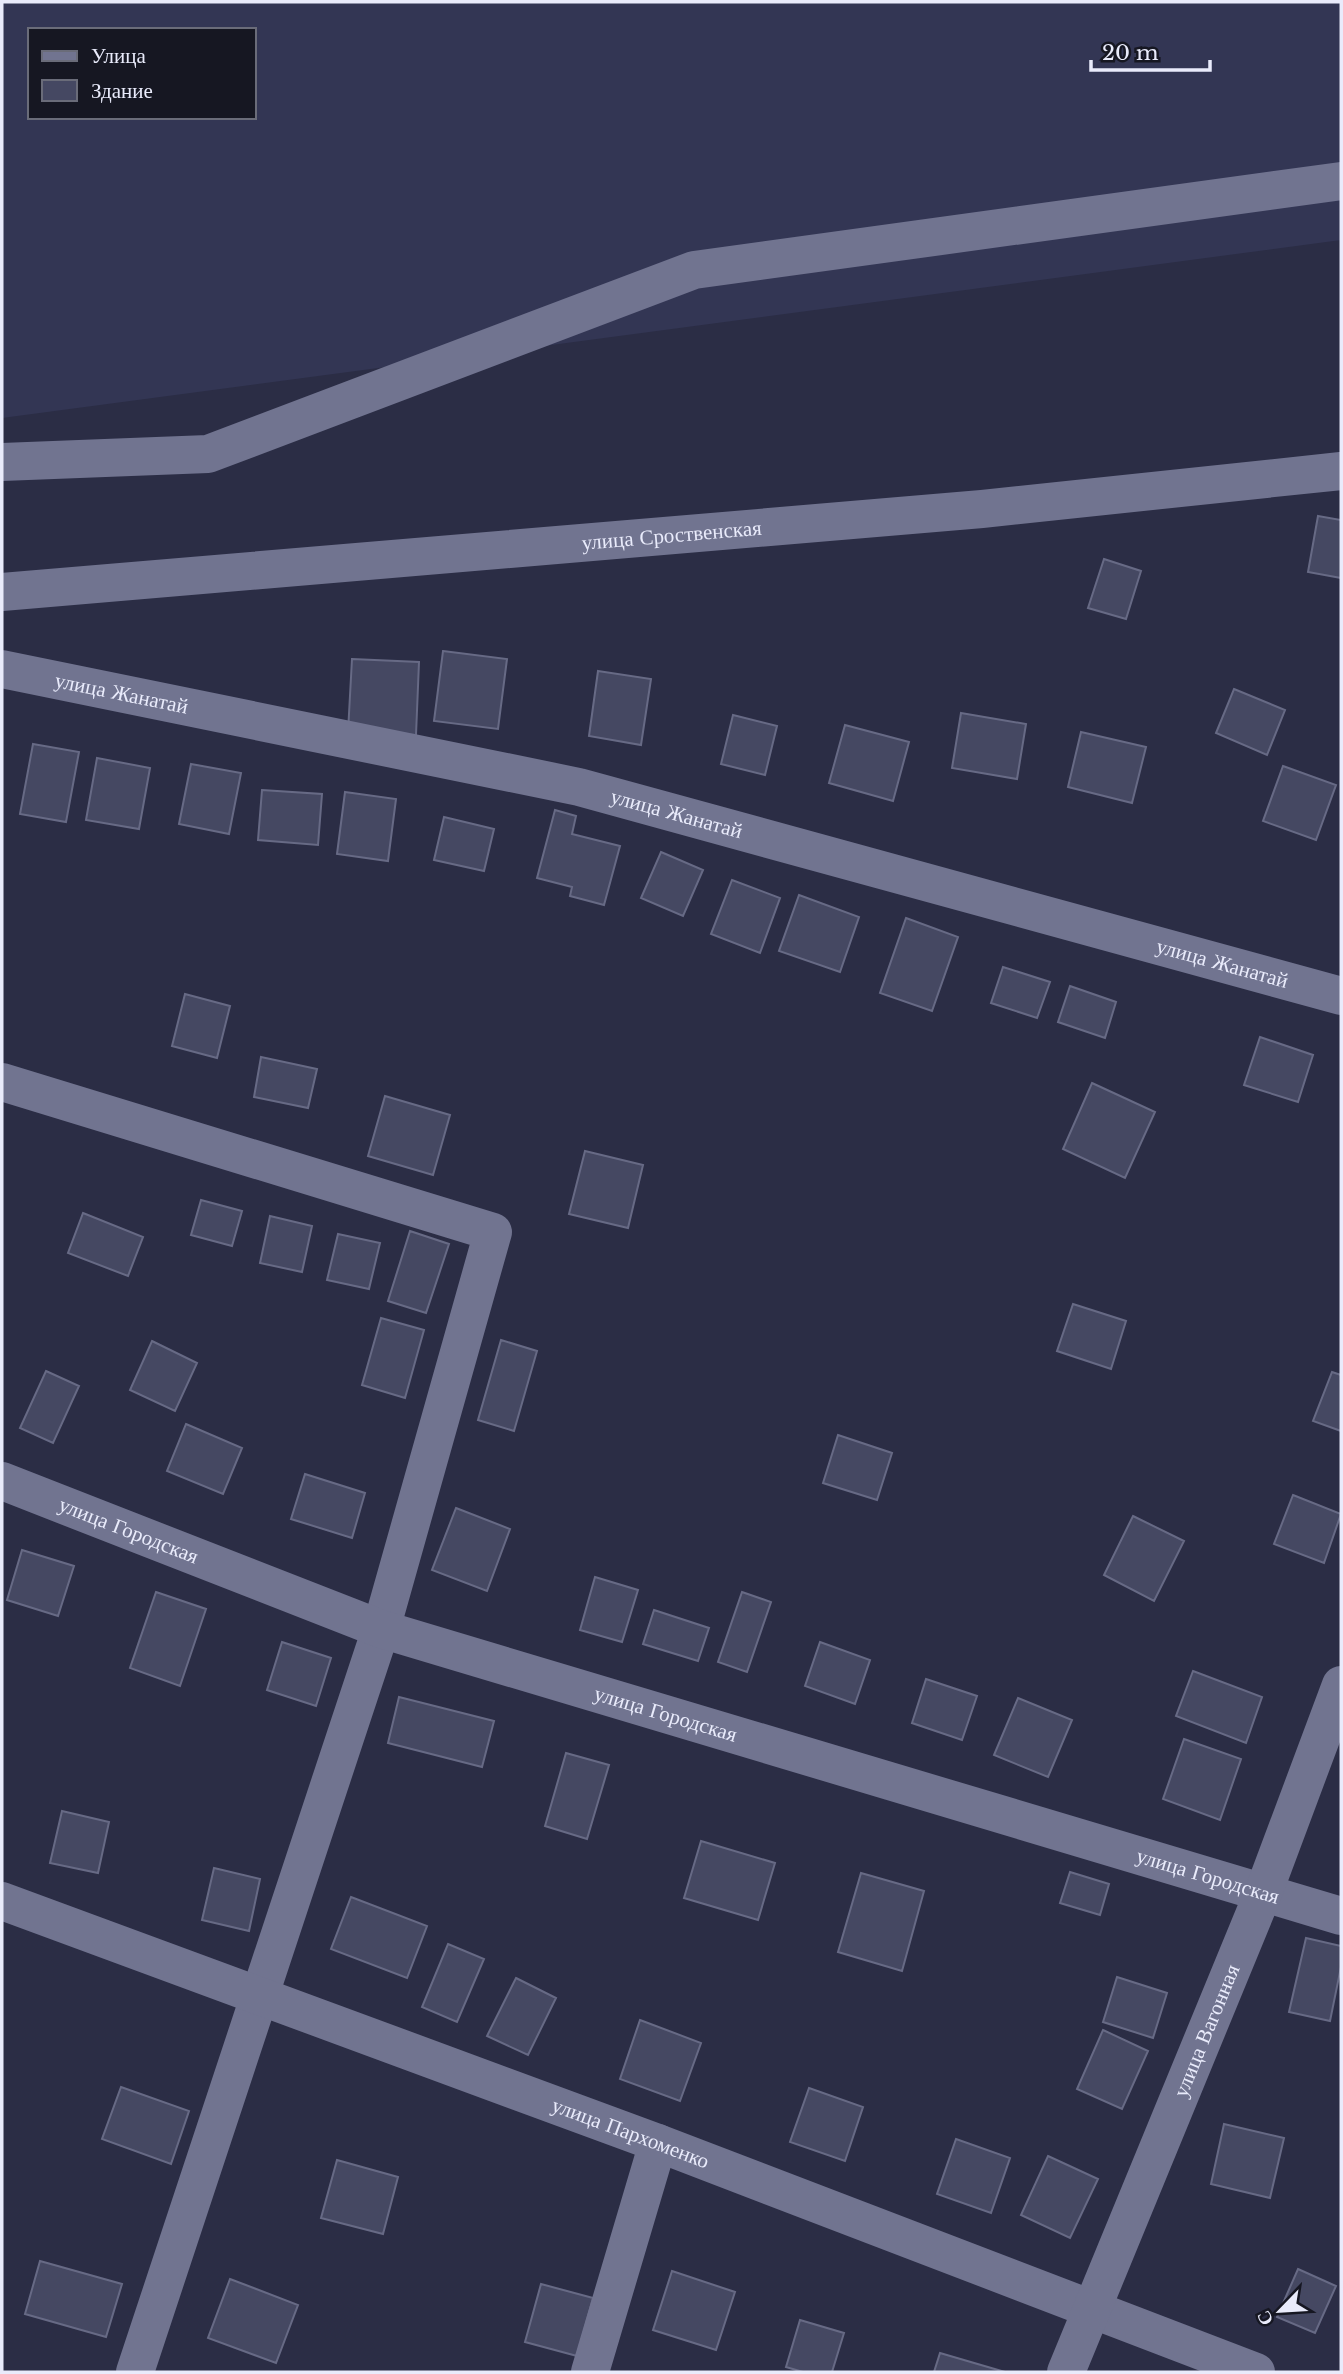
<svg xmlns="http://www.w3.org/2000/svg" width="1343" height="2374" viewBox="0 0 1343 2374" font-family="'Libre Baskerville',serif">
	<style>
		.built { fill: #333654; fill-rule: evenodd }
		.building { fill: #454862; stroke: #676a85; stroke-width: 2 }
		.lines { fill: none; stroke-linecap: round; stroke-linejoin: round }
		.minor { stroke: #717490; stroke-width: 38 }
		.labels { text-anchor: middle; stroke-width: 5; stroke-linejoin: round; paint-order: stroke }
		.street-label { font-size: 21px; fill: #e9ebfb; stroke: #161722 }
	</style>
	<rect width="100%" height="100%" fill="#2b2d45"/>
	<!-- built -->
	<path class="built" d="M2 2H1341V240L2 418ZM30 30H254V117H30Z"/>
	<!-- building -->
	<path class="building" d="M1318 516 1341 520V578L1308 572Z
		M1104 559 1141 571 1126 619 1088 608Z
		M443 651 507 659 498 729 434 721Z
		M352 659 419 662 416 735 348 732Z
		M598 671 651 679 641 745 589 736Z
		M1234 689 1285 710 1267 755 1216 733Z
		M961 713 1026 724 1017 779 952 768Z
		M733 715 777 726 765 775 721 764Z
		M845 725 909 742 893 801 829 783Z
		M1081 732 1146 747 1132 803 1068 787Z
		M33 744 79 752 66 822 20 814Z
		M97 758 150 768 139 829 86 820Z
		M191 764 241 773 229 834 179 824Z
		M1283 766 1336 785 1316 840 1263 821Z
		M262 790 322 794 318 845 258 840Z
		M345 792 396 799 388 861 337 854Z
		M555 810 576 816 572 834 620 846 604 905 570 896 572 887 537 878Z
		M444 817 494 829 484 871 434 860Z
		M661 852 703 870 683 916 641 898Z
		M732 880 780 898 760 953 711 934Z
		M799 895 859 917 840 972 779 951Z
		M906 918 958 937 932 1011 880 993Z
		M1003 967 1050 982 1037 1018 991 1003Z
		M1070 986 1116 1002 1105 1038 1058 1022Z
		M185 994 230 1006 217 1058 172 1046Z
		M1260 1037 1313 1055 1298 1102 1244 1085Z
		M261 1057 317 1069 308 1108 254 1097Z
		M1092 1083 1155 1112 1125 1178 1063 1149Z
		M385 1096 450 1115 433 1175 368 1156Z
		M585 1151 643 1165 628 1228 569 1214Z
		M201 1200 242 1211 232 1246 191 1235Z
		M83 1213 143 1237 128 1276 68 1253Z
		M270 1216 312 1226 302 1272 260 1263Z
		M410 1231 449 1244 426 1313 388 1301Z
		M338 1234 380 1243 369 1289 327 1280Z
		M1073 1304 1126 1321 1111 1369 1057 1351Z
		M381 1318 424 1330 405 1398 362 1385Z
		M501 1340 537 1351 514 1431 478 1420Z
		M152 1341 197 1363 175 1411 130 1390Z
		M46 1371 79 1386 53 1443 20 1428Z
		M1332 1372 1341 1375V1431L1313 1421Z
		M186 1424 242 1448 223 1494 167 1471Z
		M838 1435 892 1453 877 1500 823 1483Z
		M305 1474 365 1493 352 1538 291 1519Z
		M1293 1495 1341 1514 1324 1563 1274 1544Z
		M456 1508 510 1529 487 1591 432 1570Z
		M1133 1516 1184 1541 1154 1601 1104 1575Z
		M22 1550 74 1566 58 1616 7 1600Z
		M595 1577 638 1590 622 1642 580 1630Z
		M156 1592 206 1609 180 1686 130 1668Z
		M742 1592 771 1602 747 1672 718 1662Z
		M654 1610 709 1628 698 1661 643 1644Z
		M282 1642 331 1658 316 1706 267 1690Z
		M820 1642 870 1660 855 1704 805 1686Z
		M1193 1671 1262 1697 1246 1743 1176 1716Z
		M926 1679 977 1696 962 1740 912 1723Z
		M399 1697 494 1721 482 1767 388 1743Z
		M1018 1698 1072 1720 1048 1777 994 1755Z
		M1184 1739 1241 1759 1220 1820 1163 1799Z
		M566 1753 609 1765 587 1839 545 1826Z
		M62 1811 109 1822 98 1873 50 1863Z
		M701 1841 775 1863 758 1920 684 1898Z
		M214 1868 260 1879 249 1931 202 1920Z
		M1070 1872 1109 1884 1100 1915 1060 1903Z
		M861 1873 924 1891 902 1971 838 1952Z
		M351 1897 427 1926 407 1978 331 1949Z
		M1306 1938 1341 1946V1967L1330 2021 1289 2012Z
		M448 1944 484 1959 457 2022 422 2007Z
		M1117 1977 1167 1993 1153 2038 1103 2022Z
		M516 1978 556 1998 528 2055 487 2036Z
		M640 2020 701 2043 680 2101 620 2079Z
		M1103 2030 1148 2051 1122 2109 1077 2089Z
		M121 2087 189 2111 171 2164 102 2139Z
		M809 2088 863 2107 845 2161 790 2142Z
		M1224 2124 1284 2138 1270 2198 1211 2184Z
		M956 2139 1010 2158 991 2213 937 2194Z
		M1048 2156 1098 2179 1070 2238 1021 2215Z
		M337 2160 398 2177 383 2234 321 2218Z
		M40 2261 122 2284 106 2337 25 2314Z
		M1298 2269 1336 2286 1315 2333 1277 2317Z
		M672 2271 735 2292 716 2350 653 2330Z
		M230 2279 298 2305 276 2363 208 2338Z
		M541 2284 593 2298 577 2356 525 2342Z
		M800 2320 844 2333 832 2372H803L786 2367Z
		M940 2353 1005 2372H934Z"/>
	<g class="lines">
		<!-- minor -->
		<g class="minor">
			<path d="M2 462 208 454 694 270 1341 181"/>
			<path id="s1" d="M2 592 982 509 1341 471"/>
			<path id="s2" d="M2 669 579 787 1341 996"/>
			<path d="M2 1082 493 1232 381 1629 135 2372"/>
			<path id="s3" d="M2 1481 381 1629 1341 1916"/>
			<path id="s4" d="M2 1901 658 2143 1256 2372"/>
			<path d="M590 2372 658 2143"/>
			<path id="s5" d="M1066 2372 1264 1891 1341 1685"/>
		</g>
	</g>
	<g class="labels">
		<!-- street labels -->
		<g class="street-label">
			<text dy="7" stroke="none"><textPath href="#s1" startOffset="672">улица Сроственская</textPath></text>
			<text dy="7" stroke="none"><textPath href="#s2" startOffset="122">улица Жанатай</textPath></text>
			<text dy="7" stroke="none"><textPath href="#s2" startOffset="690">улица Жанатай</textPath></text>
			<text dy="7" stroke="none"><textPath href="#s2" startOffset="1256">улица Жанатай</textPath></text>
			<text dy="7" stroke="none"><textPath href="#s3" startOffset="136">улица Городская</textPath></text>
			<text dy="7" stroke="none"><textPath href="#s3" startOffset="704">улица Городская</textPath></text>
			<text dy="7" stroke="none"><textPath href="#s3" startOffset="1270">улица Городская</textPath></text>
			<text dy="7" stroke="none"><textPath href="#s5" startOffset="369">улица Вагонная</textPath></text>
			<text dy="7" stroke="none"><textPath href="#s4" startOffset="670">улица Пархоменко</textPath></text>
		</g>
	</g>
	<!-- border -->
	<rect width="1343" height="2374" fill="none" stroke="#e9ebfb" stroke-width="7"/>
	<!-- legend -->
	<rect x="28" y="28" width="228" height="91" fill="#161722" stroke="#6a6c79" stroke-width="2"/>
	<rect x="42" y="51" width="35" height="10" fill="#717490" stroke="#6a6c79" stroke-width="2"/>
	<text x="91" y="63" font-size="21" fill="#e9ebfb">Улица</text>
	<rect x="42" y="80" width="35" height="21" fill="#454862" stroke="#6a6c79" stroke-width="2"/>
	<text x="91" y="98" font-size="21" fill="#e9ebfb">Здание</text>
	<!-- north arrow -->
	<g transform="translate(1280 2311) rotate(245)" stroke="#161722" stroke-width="5" paint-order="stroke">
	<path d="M0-5L12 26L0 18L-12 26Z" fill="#e9ebfb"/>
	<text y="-10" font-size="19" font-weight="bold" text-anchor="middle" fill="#e9ebfb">С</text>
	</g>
	<!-- scale -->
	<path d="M1091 60v10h119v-10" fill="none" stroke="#e9ebfb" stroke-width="3.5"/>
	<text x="1102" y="60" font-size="21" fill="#e9ebfb" stroke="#161722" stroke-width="5" paint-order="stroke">20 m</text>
</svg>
